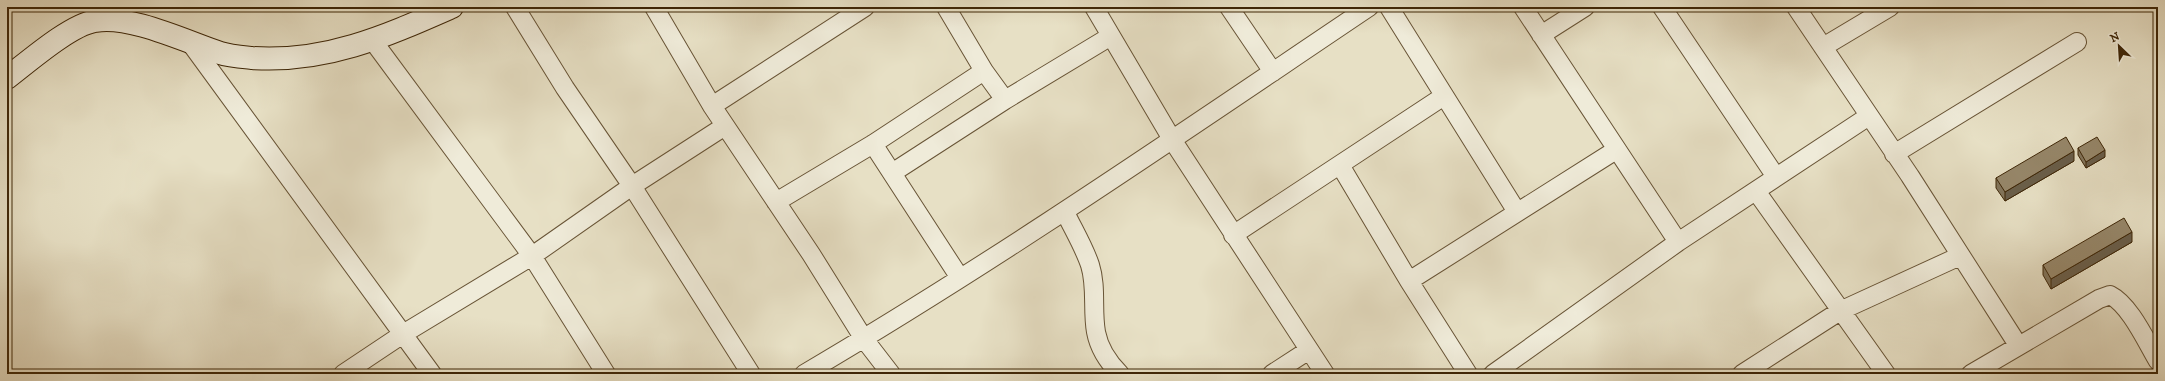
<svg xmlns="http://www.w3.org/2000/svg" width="2165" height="381" viewBox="0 0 2165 381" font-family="'IM FELL DW Pica',serif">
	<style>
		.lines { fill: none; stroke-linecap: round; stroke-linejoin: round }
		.minor-casing { stroke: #685436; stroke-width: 20 }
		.secondary-casing { stroke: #3e2607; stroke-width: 24 }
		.minor { stroke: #efebd9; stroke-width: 18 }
		.secondary { stroke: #efebd9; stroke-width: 22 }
		.wall { fill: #81745b; stroke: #3e2607 }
		.shaded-wall { fill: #695e4a; stroke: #3e2607 }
		.building { fill: #96876a; stroke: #3e2607 }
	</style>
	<rect width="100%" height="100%" fill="#e7e0c5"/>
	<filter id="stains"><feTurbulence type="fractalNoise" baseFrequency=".005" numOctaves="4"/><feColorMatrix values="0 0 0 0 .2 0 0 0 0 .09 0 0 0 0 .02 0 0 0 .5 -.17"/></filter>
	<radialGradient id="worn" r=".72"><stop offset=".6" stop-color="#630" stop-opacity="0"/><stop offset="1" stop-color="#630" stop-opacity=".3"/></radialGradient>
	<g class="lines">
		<!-- minor casing -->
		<g class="minor-casing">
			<path id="minor" d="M515 7 565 88 632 186 751 374
				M654 7 712 106 811 254 864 339 891 374
				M946 7 984 71 1005 100
				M1094 7 1173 141 1325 374
				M1229 7 1273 72
				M1389 7 1517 212
				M1523 7 1678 242
				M1662 7 1776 177
				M1796 7 1910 176 2018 345
				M94 21 100 7
				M1541 35 1585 7
				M189 41 432 374
				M373 41 532 256 606 374
				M1823 47 1890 7
				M712 106 865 7
				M873 144 960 278
				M1894 154 2077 42
				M1340 165 1409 281 1468 374
				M892 173 1005 100 1111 36
				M1756 191 1886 374
				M776 202 873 144 984 71
				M1065 212C1073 229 1084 247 1090 265 1097 287 1092 310 1096 332 1099 348 1109 363 1120 374
				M1233 235 1444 96
				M1409 281 1616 150
				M343 374 403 334 532 256 632 186 725 126
				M804 374C998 260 1183 132 1369 7
				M1272 374 1309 350
				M1493 374 1678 242 1869 116
				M1742 374 1840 311 1960 256
				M1971 374 2099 299 2110 295C2130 305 2146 341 2158 361"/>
		</g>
		<!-- secondary casing -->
		<g class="secondary-casing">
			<path id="secondary" d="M7 78C28 62 70 25 95 21 128 14 187 42 220 53 229 56 242 57 252 58 326 63 386 36 452 7"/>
		</g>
		<!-- minor -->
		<use href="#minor" class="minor"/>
		<!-- secondary -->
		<use href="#secondary" class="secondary"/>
	</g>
	<!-- wall -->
	<path class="wall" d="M2078 148 2105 157 2086 168 2078 155Z
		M2074 161 2005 201 1996 188V178Z
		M2132 242 2051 289 2043 275V265Z"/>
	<!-- shaded-wall -->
	<path class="shaded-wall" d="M2105 150V157L2086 168V162Z
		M2074 151V161L2005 201V192Z
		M2132 232V242L2051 289V279Z"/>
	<!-- building -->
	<path class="building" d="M2066 137 2074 151 2005 192 1996 178Z
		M2097 137 2105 150 2086 162 2078 148Z
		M2124 218 2132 232 2051 279 2043 265Z"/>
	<!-- margin -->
	<rect width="2165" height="381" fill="none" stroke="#e7e0c5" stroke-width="24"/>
	<rect x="8" y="8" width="2149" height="365" fill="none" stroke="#3e2607" stroke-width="2"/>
	<rect x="12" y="12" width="2141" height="357" fill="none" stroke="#3e2607"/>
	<!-- north arrow -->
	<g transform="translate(2119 46) rotate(335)" stroke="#efebd9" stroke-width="3" paint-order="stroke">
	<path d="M0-3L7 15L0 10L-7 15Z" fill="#3e2607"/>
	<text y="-6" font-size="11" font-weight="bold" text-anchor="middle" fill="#3e2607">N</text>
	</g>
	<rect width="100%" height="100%" filter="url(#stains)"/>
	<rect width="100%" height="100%" fill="url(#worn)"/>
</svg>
